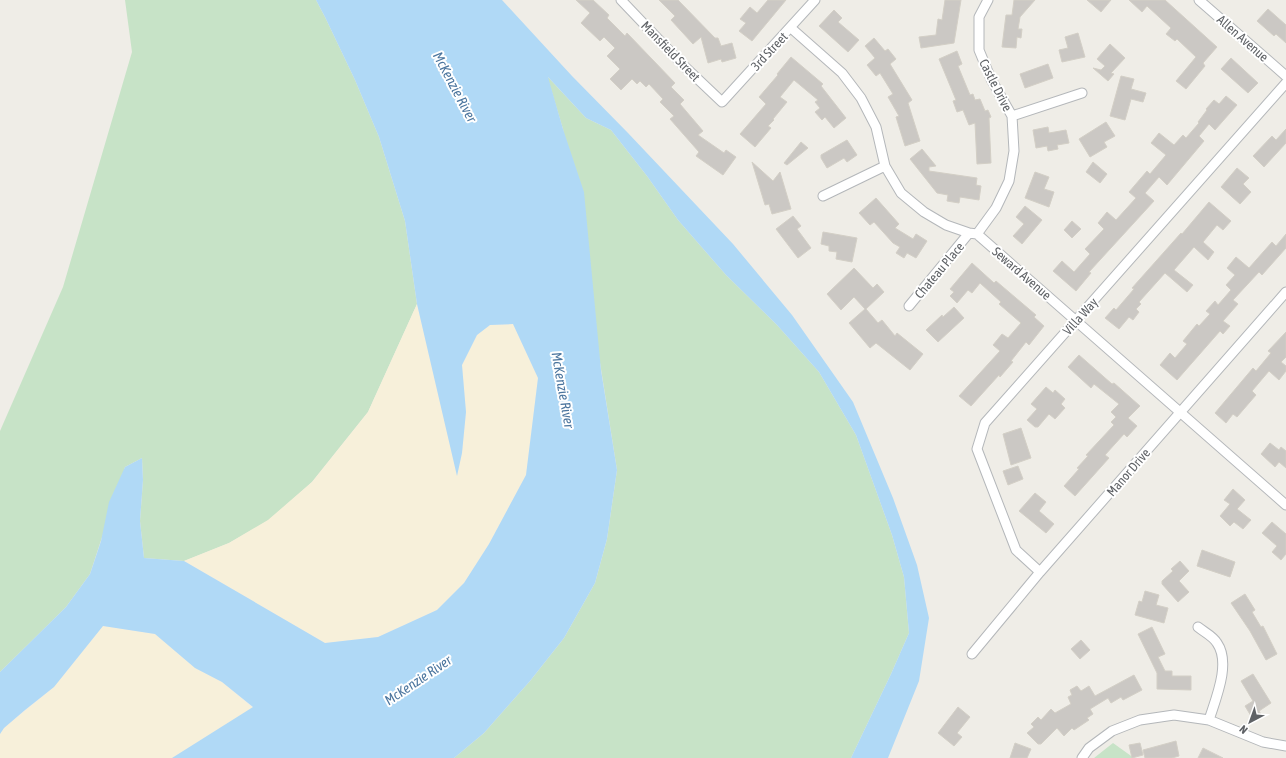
<svg xmlns="http://www.w3.org/2000/svg" width="1286" height="758" viewBox="0 0 1286 758" font-family="'Asap Condensed',sans-serif">
	<style>
		.green { fill: #c7e3c7 }
		.sand { fill: #f7f0da }
		.water { fill: #b0d9f6 }
		.building { fill: #cbc8c4; stroke: #d3cfc6 }
		.lines { fill: none; stroke-linecap: round; stroke-linejoin: round }
		.minor-casing { stroke: #b4b7ba; stroke-width: 11 }
		.minor { stroke: #fff; stroke-width: 9 }
		.labels { text-anchor: middle; stroke-width: 4; stroke-linejoin: round; paint-order: stroke }
		.street-label { font-size: 13px; fill: #5f6266; stroke: #fff }
		.water-label { font-size: 14px; font-style: italic; fill: #4b759e; stroke: #fff }
	</style>
	<rect width="100%" height="100%" fill="#efede7"/>
	<!-- green -->
	<path class="green" d="M125 0H316L325 17 355 80 379 137 405 221 417 304 368 412 312 482 269 520 229 543 184 561 144 558 140 521 143 480 142 458 125 467 90 574 66 607 0 672V431L63 287 132 52Z
		M547 76 586 118 611 130 647 176 678 220 726 275 777 325 819 372 856 435 892 535 904 577 909 633 891 674 851 758H454L484 733 530 681 564 638 595 583 607 539 617 470 563 129Z
		M1113 743 1134 758H1094Z"/>
	<!-- sand -->
	<path class="sand" d="M417 304 457 475 462 453 466 412 462 365 477 335 490 325 513 324 538 378 526 475 489 544 464 583 437 610 378 637 325 643 184 561 229 543 268 520 312 482 368 412Z
		M103 626 155 634 195 668 222 682 253 708 172 758H0V734L4 728 54 687Z"/>
	<!-- water -->
	<path class="water" d="M316 0H502L572 76 628 133 733 244 792 315 853 402 893 498 917 565 929 618 919 681 888 758H851L891 674 909 633 904 577 892 535 856 435 819 372 777 325 726 275 678 220 647 176 611 130 586 118 548 77 563 129 584 192 601 370 617 470 607 539 595 583 564 638 530 681 484 733 454 758H172L253 707 222 682 195 668 155 634 103 626 54 687 25 710 4 728 0 734V672L66 607 90 574 101 541 109 502 125 467 142 458 143 480 140 521 144 558 184 561 325 643 378 637 437 610 464 583 489 544 526 475 538 378 513 324 490 325 477 335 462 365 466 412 462 453 457 476 417 304 405 221 379 137 355 80 325 17Z"/>
	<!-- building -->
	<path class="building" d="M576 0H593L609 15 607 18 625 36 627 33 675 83 671 87 684 100 680 104 703 131 698 135 724 153 726 150 736 157 723 175 696 156 699 152 670 119 674 116 660 102 663 99 649 84 646 87 640 81 637 84 632 79 621 90 610 79 620 69 607 56 615 48 604 37 600 41 581 23 590 13Z
		M659 0H678L715 38H718L721 46 732 43 736 58 722 62 721 59 708 63 701 37 693 44 671 20 675 16Z
		M768 0H786L752 41 739 31 746 23 740 19 750 7 757 13Z
		M945 0H961L954 43 921 48 919 37 936 35 938 19 942 20Z
		M1014 0H1035L1020 17 1018 29H1022L1021 38 1017 37 1016 48 1002 47 1006 15H1012Z
		M1087 0H1111L1101 12Z
		M1129 0H1165L1217 47 1203 63 1205 66 1186 89 1176 81 1196 57 1177 39 1175 41 1166 34 1171 28 1147 6 1142 12Z
		M1268 9 1286 25V43L1276 34 1274 36 1257 21Z
		M834 10 842 18 838 22 859 40 848 52 819 26Z
		M1078 33 1085 57 1062 62 1059 50 1068 48 1065 37Z
		M874 38 885 51 888 49 896 59 890 64 912 100 908 103 920 141 905 146 896 117 899 116 888 97 893 94 880 73 876 76 867 65 875 58 865 46Z
		M1110 44 1125 58 1111 73 1114 74 1108 81 1093 68 1101 70 1105 66 1097 59Z
		M957 51 962 64 958 66 970 95 973 94 975 100 980 99 985 111 988 110 991 117 989 118 991 163 977 164 975 123 969 125 963 110 957 112 953 101 956 100 939 59Z
		M791 57 823 84 821 86 846 118 834 128 825 117 822 120 815 112 820 108 815 102 818 100 794 80 780 97 787 102 773 119 774 120 768 126 771 128 755 147 740 134 766 104 759 97 778 75 777 74Z
		M1231 58 1258 83 1248 93 1221 69Z
		M1048 64 1053 78 1025 88 1020 74Z
		M1121 76 1134 79 1131 89 1146 93 1143 102 1131 99 1125 120 1110 116Z
		M1226 96 1237 105 1215 130 1209 124 1199 136 1204 141 1167 185 1159 177 1145 193 1154 201 1089 272 1091 273 1076 291 1053 271 1062 261 1074 272 1090 254 1085 249 1104 229 1098 223 1107 212 1116 220 1136 198 1129 192 1147 171 1150 174 1166 155 1151 143 1159 133 1174 145 1183 135 1186 138 1199 123 1198 122 1207 110 1206 109 1214 100 1219 104Z
		M1106 122 1115 136 1104 142 1107 147 1090 157 1079 139Z
		M1048 127 1049 133 1066 130 1069 143 1057 145 1058 149 1048 151 1047 146 1036 148 1033 130Z
		M1286 129V143L1264 167 1253 156 1272 136 1276 140Z
		M847 140 857 155 847 162 844 158 827 168 821 158V155Z
		M801 142 808 148 787 165 784 163Z
		M922 149 936 166 929 167V171L977 178 976 185 981 186 979 200 960 197 959 203 947 201 948 195 937 193 910 159Z
		M752 162 773 181 780 172 791 209 772 214 769 204 765 205Z
		M1093 162 1107 174 1100 183 1086 172Z
		M1237 168 1249 178 1243 184 1251 192 1240 204 1221 187Z
		M1035 172 1049 177 1044 189 1054 192 1049 207 1025 198Z
		M876 198 899 224 895 228 913 239 916 234 927 241 916 258 907 253 904 258 896 253 900 247 893 243 874 222 870 225 859 213Z
		M1209 202 1231 221 1223 230 1217 225 1203 242 1214 252 1208 260 1194 247 1174 270 1193 285 1187 292 1165 273 1139 302 1141 304 1136 309 1139 312 1133 320 1129 317 1119 329 1105 318 1114 308 1116 310 1134 289 1132 288 1181 233 1182 234Z
		M1025 206 1042 220 1022 244 1013 236 1024 224 1016 217Z
		M793 216 801 226 797 229 811 248 798 258 776 229Z
		M1072 221 1081 229 1072 238 1064 230Z
		M823 232 857 238 852 262 836 259 837 252 829 251V246L821 244Z
		M1286 234V248L1262 275 1259 272 1233 300 1238 304 1223 321 1230 326 1223 334 1220 331 1177 380 1160 365 1170 353 1175 358 1187 344 1183 341 1197 324 1199 326 1210 314 1206 311 1215 301 1218 305 1231 290 1226 285 1235 275 1227 268 1236 257 1249 268 1272 242 1276 246Z
		M972 263 994 283 996 281 1036 315 1034 317 1044 326 1029 345 1026 342 1011 361 1013 362 1000 377 999 375 971 406 959 396 1000 351 993 345 1002 334 1008 338 1021 323 999 304 1001 302 980 283 972 293 968 290 957 303 950 296 954 292 950 289Z
		M854 268 873 288 877 284 884 292 866 309 878 323 882 320 895 336 897 333 923 354 910 370 876 343 870 348 849 323 865 309 854 297 841 310 827 294Z
		M954 307 964 318 938 342 926 330 942 315 943 317Z
		M1286 332V357L1281 362 1286 366V371L1279 380 1269 371 1252 391 1256 395 1237 417 1233 414 1226 423 1215 413 1253 368 1256 371 1271 353 1268 351Z
		M1079 355 1112 384 1114 383 1140 406 1128 418 1137 426 1127 437 1124 434 1105 455 1109 458 1075 496 1064 486 1079 469 1077 468 1088 456 1086 455 1114 425 1111 422 1116 417 1111 412 1119 404 1094 384 1091 388 1068 367Z
		M1046 387 1053 393 1055 390 1065 399 1061 404 1065 408 1055 419 1049 414 1038 427H1035L1027 420 1037 409 1031 404Z
		M1021 428 1031 458 1011 465 1003 434Z
		M1270 443 1279 450 1281 447 1286 451V468L1279 462 1275 467 1261 454Z
		M1018 466 1023 479 1008 485 1003 471Z
		M1233 489 1245 500 1237 509 1251 520 1243 529 1234 522 1230 526 1220 516 1230 504 1224 500Z
		M1035 493 1046 502 1039 511 1054 524 1046 533 1019 511Z
		M1272 522 1286 534V554L1281 560 1272 552 1277 546 1262 533Z
		M1202 550 1235 562 1230 577 1197 566Z
		M1180 561 1189 571 1179 581 1189 592 1178 602 1162 584V581L1173 571 1171 569Z
		M1145 591 1159 595 1156 605 1168 608 1164 623 1135 615 1139 601 1142 602Z
		M1245 594 1255 610 1252 612 1261 627 1263 626 1277 654 1266 660 1250 631 1231 603Z
		M1152 627 1165 654 1158 657 1165 671H1172V676H1191V690L1157 689V673L1138 634Z
		M1081 640 1090 650 1080 659 1071 649Z
		M1253 674 1271 703 1259 711 1262 716 1254 721 1245 706 1253 701 1241 681Z
		M1134 675 1142 690 1123 700 1121 697 1111 703 1108 698 1090 709 1093 714 1087 718 1089 720 1074 730 1072 728 1064 736 1057 728 1041 744H1038L1027 733 1034 727 1031 724 1038 717 1041 720 1051 709 1055 713 1071 704 1068 697 1072 695 1070 690 1077 686 1081 691 1089 686 1095 696Z
		M958 707 970 717 957 733 962 737 954 746 938 733Z
		M1176 741 1179 756 1172 758H1145L1143 750Z
		M1015 743 1031 749 1027 758H1010Z
		M1140 743 1143 755 1132 758 1129 745Z
		M1203 748 1223 758H1198Z"/>
	<g class="lines">
		<!-- minor casing -->
		<g class="minor-casing">
			<path id="minor" d="M621 0 683 65 722 102 815 0
				M1199 0 1286 76
				M791 28 842 73 861 98 876 127 885 166 901 193 924 212 946 225 969 233 977 234 1286 505
				M1012 116 1082 93
				M823 196 885 166
				M977 234 996 208 1009 181 1014 151 1012 116 991 79 979 50V17L988 0
				M909 306 969 233
				M1040 572 1016 550 977 449 985 423 1286 83
				M1198 627C1204 632 1213 636 1217 643 1231 663 1216 698 1209 720
				M972 654 1040 572 1286 292
				M1082 758 1089 748 1112 731 1140 720 1174 715 1209 720 1263 742 1286 746"/>
		</g>
		<!-- minor -->
		<use href="#minor" class="minor"/>
	</g>
	<g class="labels">
		<!-- street labels -->
		<g class="street-label">
			<text transform="translate(1243 38) rotate(41)" y="5">Allen Avenue</text>
			<text transform="translate(671 51) rotate(46)" y="5">Mansfield Street</text>
			<text transform="translate(769 51) rotate(-47)" y="5">3rd Street</text>
			<text transform="translate(996 85) rotate(63)" y="5">Castle Drive</text>
			<text transform="translate(939 270) rotate(-50)" y="5">Chateau Place</text>
			<text transform="translate(1022 273) rotate(41)" y="5">Seward Avenue</text>
			<text transform="translate(1080 316) rotate(-48)" y="5">Villa Way</text>
			<text transform="translate(1128 472) rotate(-49)" y="5">Manor Drive</text>
		</g>
		<!-- water labels -->
		<g class="water-label">
			<text transform="translate(455 87) rotate(62)" y="5">McKenzie River</text>
			<text transform="translate(563 390) rotate(80)" y="5">McKenzie River</text>
			<text transform="translate(418 680) rotate(-34)" y="5">McKenzie River</text>
		</g>
	</g>
	<!-- north arrow -->
	<g transform="translate(1250 722) rotate(221)" stroke="#ffffff" stroke-width="3" paint-order="stroke">
	<path d="M0-3L7 15L0 10L-7 15Z" fill="#5f6266"/>
	<text y="-6" font-size="11" font-weight="bold" text-anchor="middle" fill="#5f6266">N</text>
	</g>
</svg>
